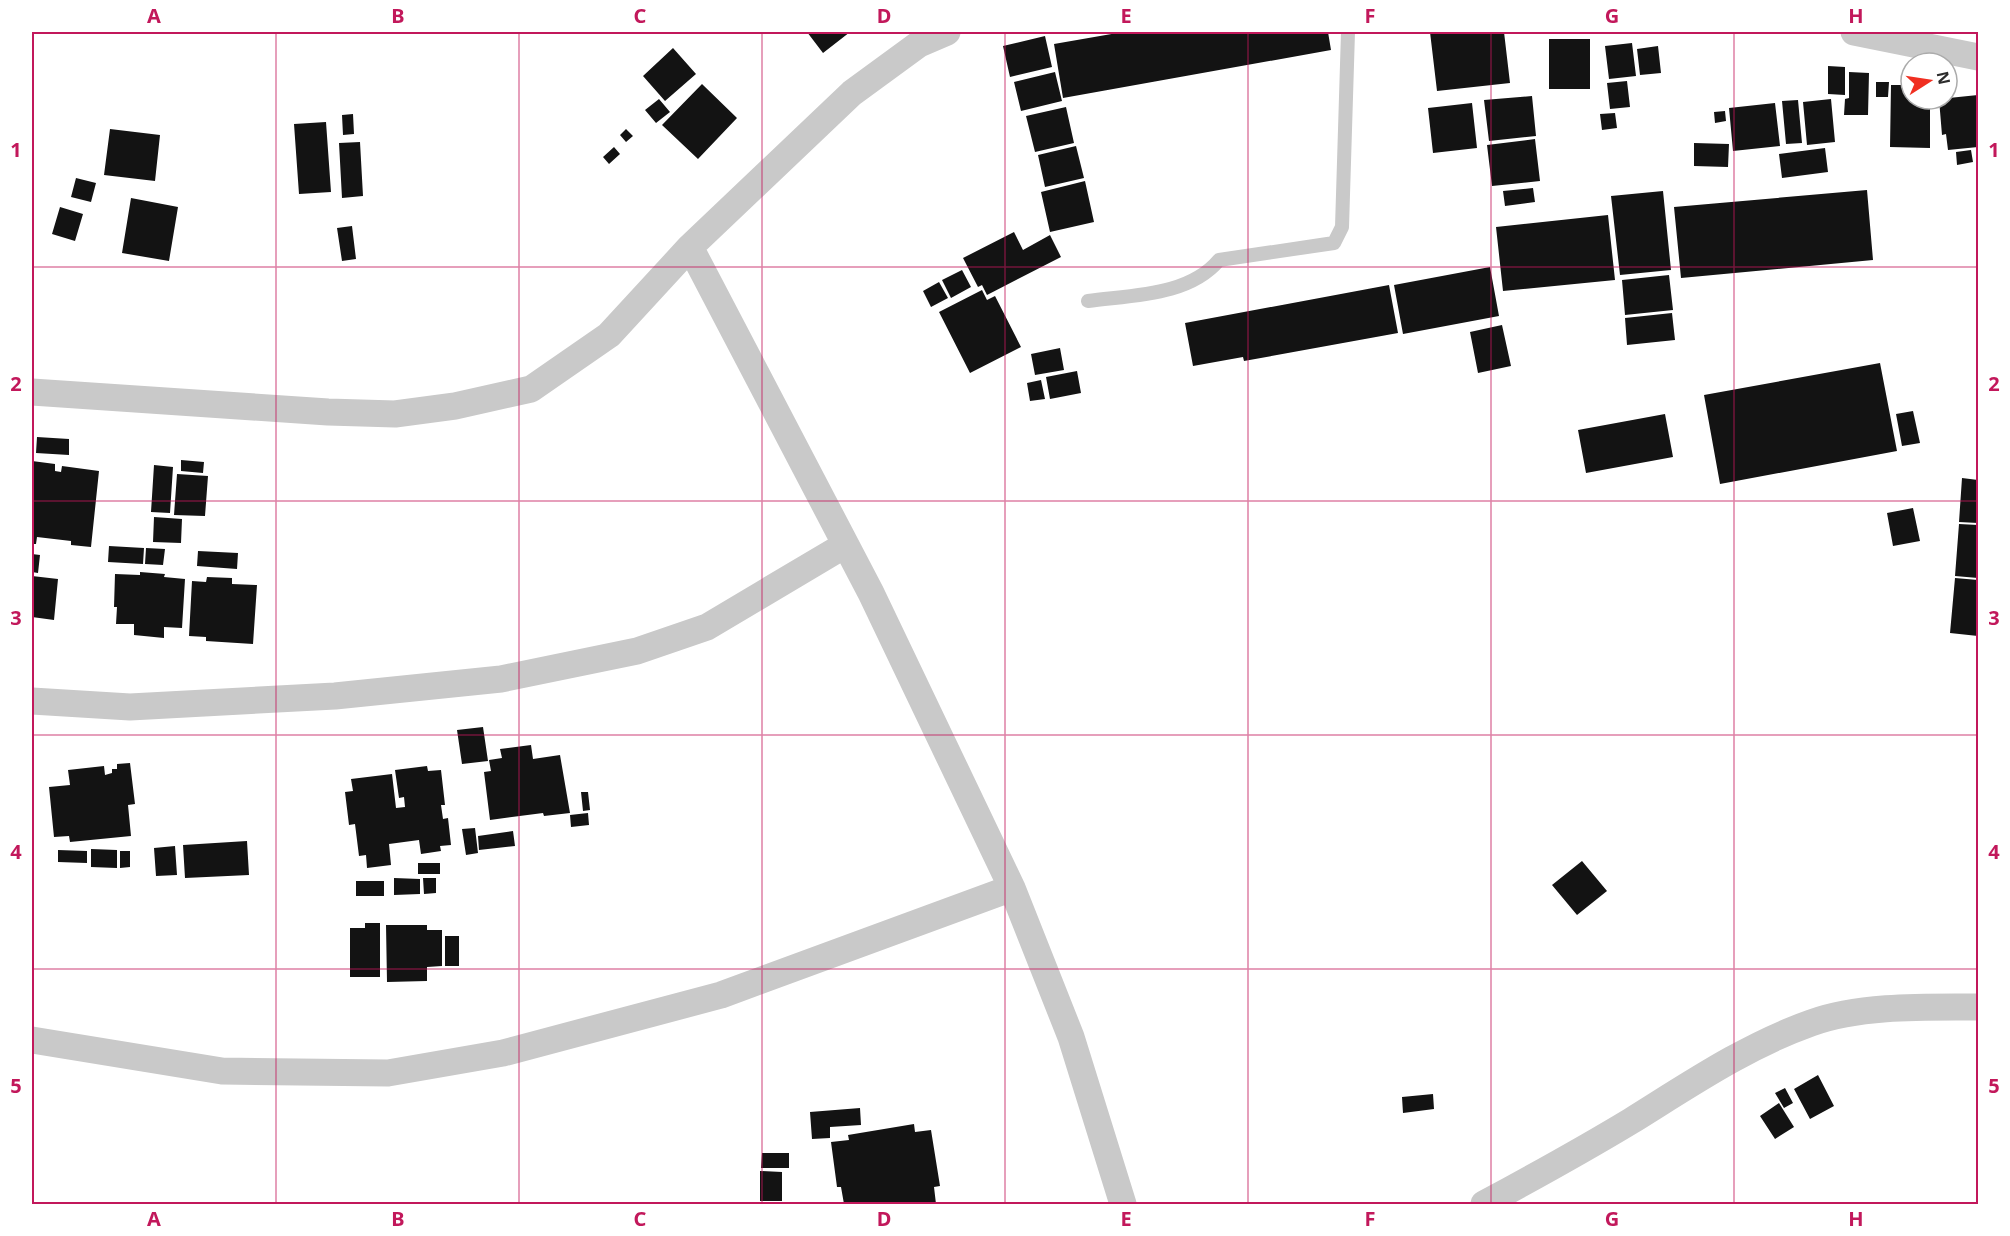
<svg xmlns="http://www.w3.org/2000/svg" width="2010" height="1236" viewBox="0 0 2010 1236" font-family="'Noto Sans',sans-serif">
	<style>
		.building { fill: #131313 }
		.lines { fill: none; stroke-linecap: round; stroke-linejoin: round }
		.service { stroke: #c9c9c9; stroke-width: 14 }
		.minor { stroke: #c9c9c9; stroke-width: 27 }
		.grid { fill: none; stroke: #c2185b; stroke-width: 1.5; stroke-opacity: 0.55 }
		.neatline { fill: none; stroke: #c2185b; stroke-width: 2 }
		.grid-label { font-size: 20px; text-anchor: middle; font-weight: bold; fill: #c2185b }
	</style>
	<rect width="100%" height="100%" fill="#fff"/>
	<!-- building -->
	<path class="building" d="M807 32H850L823 53Z
		M1123 32H1328L1331 50 1063 98 1054 44Z
		M1430 32H1504L1510 83 1437 91Z
		M1045 36 1052 67 1010 77 1003 46Z
		M1549 39H1590V89H1549Z
		M1632 43 1636 76 1609 79 1605 46Z
		M1658 46 1661 73 1640 75 1637 49Z
		M673 48 696 74 665 101 643 76Z
		M1828 66 1845 67V95L1828 94Z
		M1055 72 1062 101 1021 111 1014 82Z
		M1849 72 1869 73 1868 115H1844L1845 99 1849 98Z
		M1627 81 1630 107 1610 109 1607 83Z
		M1876 82H1889L1888 97H1876Z
		M702 84 737 118 698 159 662 125Z
		M1891 85H1911V99H1930V148L1890 147Z
		M1978 95V147L1948 150 1946 134 1942 135 1939 99Z
		M1532 96 1536 136 1489 141 1484 100Z
		M659 99 670 112 656 123 645 110Z
		M1831 99 1835 142 1807 145 1803 102Z
		M1798 100 1802 143 1786 144 1782 101Z
		M1472 103 1477 148 1433 153 1428 108Z
		M1775 103 1780 146 1733 151 1729 108Z
		M1066 107 1074 143 1035 152 1026 116Z
		M1725 111 1726 121 1715 123 1714 112Z
		M1615 113 1617 128 1602 130 1600 114Z
		M353 114 354 134 343 135 342 115Z
		M326 122 331 192 299 194 294 124Z
		M110 129 160 135 155 181 104 175Z
		M626 129 633 136 626 142 620 135Z
		M1535 139 1540 181 1492 186 1487 145Z
		M360 142 363 196 342 198 339 143Z
		M1694 143 1729 144 1728 167 1694 166Z
		M1076 146 1084 178 1045 187 1038 155Z
		M614 147 620 154 609 164 603 157Z
		M1825 148 1828 172 1782 178 1779 154Z
		M1971 150 1973 162 1957 165 1956 152Z
		M76 178 96 183 91 202 71 197Z
		M1085 181 1094 222 1050 232 1041 192Z
		M1533 188 1535 202 1505 206 1503 191Z
		M1867 190 1873 260 1681 278 1674 207Z
		M1663 191 1671 270 1620 275 1611 196Z
		M131 198 178 207 169 261 122 253Z
		M60 207 83 214 75 241 52 234Z
		M1608 215 1615 280 1503 291 1496 227Z
		M352 226 356 259 342 261 337 228Z
		M1014 232 1023 250 1050 235 1061 257 987 295 982 285 978 287 963 258Z
		M1490 267 1499 316 1403 334 1394 285Z
		M962 270 971 287 951 298 942 280Z
		M1669 275 1673 310 1625 315 1622 280Z
		M939 282 948 298 931 307 923 291Z
		M1389 285 1398 333 1244 361 1243 357 1193 366 1185 323Z
		M982 290 987 300 995 296 1021 347 970 373 939 312Z
		M1672 313 1675 340 1627 345 1625 318Z
		M1502 325 1511 366 1478 373 1470 332Z
		M1060 348 1064 370 1035 375 1031 354Z
		M1880 363 1897 451 1720 484 1704 395Z
		M1077 371 1081 393 1050 399 1046 377Z
		M1041 380 1045 399 1030 401 1027 383Z
		M1913 411 1920 443 1902 446 1896 414Z
		M1665 414 1673 457 1586 473 1578 430Z
		M37 437 69 439V455L36 453Z
		M181 460 204 462 203 473 181 471Z
		M32 461 55 464V471L61 472 62 466 99 471 91 547 71 545V541L37 537 36 544H32Z
		M154 465 173 467 170 513 151 512Z
		M177 474 208 476 205 516 174 515Z
		M1962 478 1978 480V523L1959 522Z
		M1913 508 1920 541 1893 546 1887 513Z
		M154 517 182 519 181 543 153 542Z
		M1959 524 1978 525V578L1955 576Z
		M109 546 144 548 143 564 108 562Z
		M146 548 165 549 163 565 145 564Z
		M198 551 238 553 237 569 197 566Z
		M32 554 40 555 38 573 32 572Z
		M140 572 165 574 164 577 185 579 182 628 164 627V638L134 635V624H116L117 607H114L115 574 140 575Z
		M32 576 58 579 54 620 32 617Z
		M207 577 232 578V584L257 585 253 644 206 641V637L189 636 192 581 206 582Z
		M1955 578 1978 580V636L1950 633Z
		M483 727 488 761 462 764 457 730Z
		M531 745 533 759 560 755 570 813 544 816 543 813 490 820 484 772 491 771 489 760 502 758 500 749Z
		M130 763 135 804 128 805 131 836 70 842 69 836 54 837 49 787 70 785 68 770 104 766 105 775 112 773V769H117V764Z
		M427 766 428 771 441 770 445 805H441L443 819 448 818 451 845 440 846 441 851 421 854 419 840 389 844 391 865 367 868 366 855 359 856 355 824 349 825 345 792 353 791 351 779 392 774 396 808 405 807 404 797 399 798 395 770Z
		M581 792H588L590 810 583 811Z
		M588 813 589 825 571 827 570 815Z
		M475 828 478 853 466 855 462 829Z
		M513 831 515 846 479 850 478 836Z
		M247 841 249 875 185 878 183 845Z
		M175 846 177 875 156 876 154 848Z
		M91 849 117 850V868L91 867Z
		M58 850 87 851V863L58 862Z
		M120 851H130V867L120 868Z
		M1582 861 1607 891 1577 915 1552 885Z
		M418 863H440V874H418Z
		M394 878 420 879V894L394 895Z
		M423 878H436V893L424 894Z
		M356 881H384V896H356Z
		M365 923H380V977H350V928H365Z
		M386 925H427V930H442V966L427 967V981L387 982Z
		M445 936H459V966H445Z
		M1818 1075 1834 1106 1810 1119 1794 1089Z
		M1785 1088 1793 1103 1784 1108 1775 1093Z
		M1433 1094 1434 1109 1403 1113 1402 1097Z
		M1779 1103 1794 1127 1775 1139 1760 1116Z
		M860 1108 861 1125 830 1127V1138L812 1139 810 1112Z
		M914 1124 915 1132 931 1130 940 1186 934 1187 936 1204H844L841 1187H837L831 1142 849 1140 848 1135Z
		M762 1153H789V1168H761Z
		M760 1171 782 1172V1201H760Z"/>
	<g class="lines">
		<!-- service -->
		<path class="service" d="M1088 301C1132 295 1189 296 1219 260L1334 243 1342 227 1348 32"/>
		<!-- minor -->
		<path class="minor" d="M1854 32 1978 57
			M690 247 871 593 1012 888 1071 1037 1123 1204
			M32 392 328 412 395 414 455 406 531 389 609 335 690 247 852 93 919 44 947 32
			M32 701 130 707 335 696 501 679 637 651 707 627 845 545
			M32 1040 222 1071 388 1073 503 1053 721 995 1012 888
			M1484 1204C1534 1177 1583 1150 1631 1121 1689 1085 1746 1046 1811 1023 1860 1005 1927 1007 1978 1007"/>
	</g>
	<!-- grid -->
	<path class="grid" d="M276 32V1204M519 32V1204M762 32V1204M1005 32V1204M1248 32V1204M1491 32V1204M1734 32V1204M32 267H1978M32 501H1978M32 735H1978M32 969H1978"/>
	<!-- border -->
	<rect width="2010" height="1236" fill="none" stroke="#ffffff" stroke-width="66"/>
	<!-- north arrow -->
	<g transform="translate(1929 81) rotate(78)"><circle r="28" fill="#ffffff" stroke="#ababab" stroke-width="1.5"/>
	<path d="M0-4.5L10 22L0 15L-10 22Z" fill="#f02f21"/>
	<text y="-9" font-size="16" font-weight="bold" text-anchor="middle" fill="#2c2c2c">N</text>
	</g>
	<rect x="33" y="33" width="1944" height="1170" class="neatline"/>
	<g class="grid-label">
		<text x="154" y="23">A</text>
		<text x="398" y="23">B</text>
		<text x="640" y="23">C</text>
		<text x="884" y="23">D</text>
		<text x="1126" y="23">E</text>
		<text x="1370" y="23">F</text>
		<text x="1612" y="23">G</text>
		<text x="1856" y="23">H</text>
		<text x="16" y="157">1</text>
		<text x="1994" y="157">1</text>
		<text x="16" y="391">2</text>
		<text x="1994" y="391">2</text>
		<text x="16" y="625">3</text>
		<text x="1994" y="625">3</text>
		<text x="16" y="859">4</text>
		<text x="1994" y="859">4</text>
		<text x="16" y="1093">5</text>
		<text x="1994" y="1093">5</text>
		<text x="154" y="1226">A</text>
		<text x="398" y="1226">B</text>
		<text x="640" y="1226">C</text>
		<text x="884" y="1226">D</text>
		<text x="1126" y="1226">E</text>
		<text x="1370" y="1226">F</text>
		<text x="1612" y="1226">G</text>
		<text x="1856" y="1226">H</text>
	</g>
</svg>
